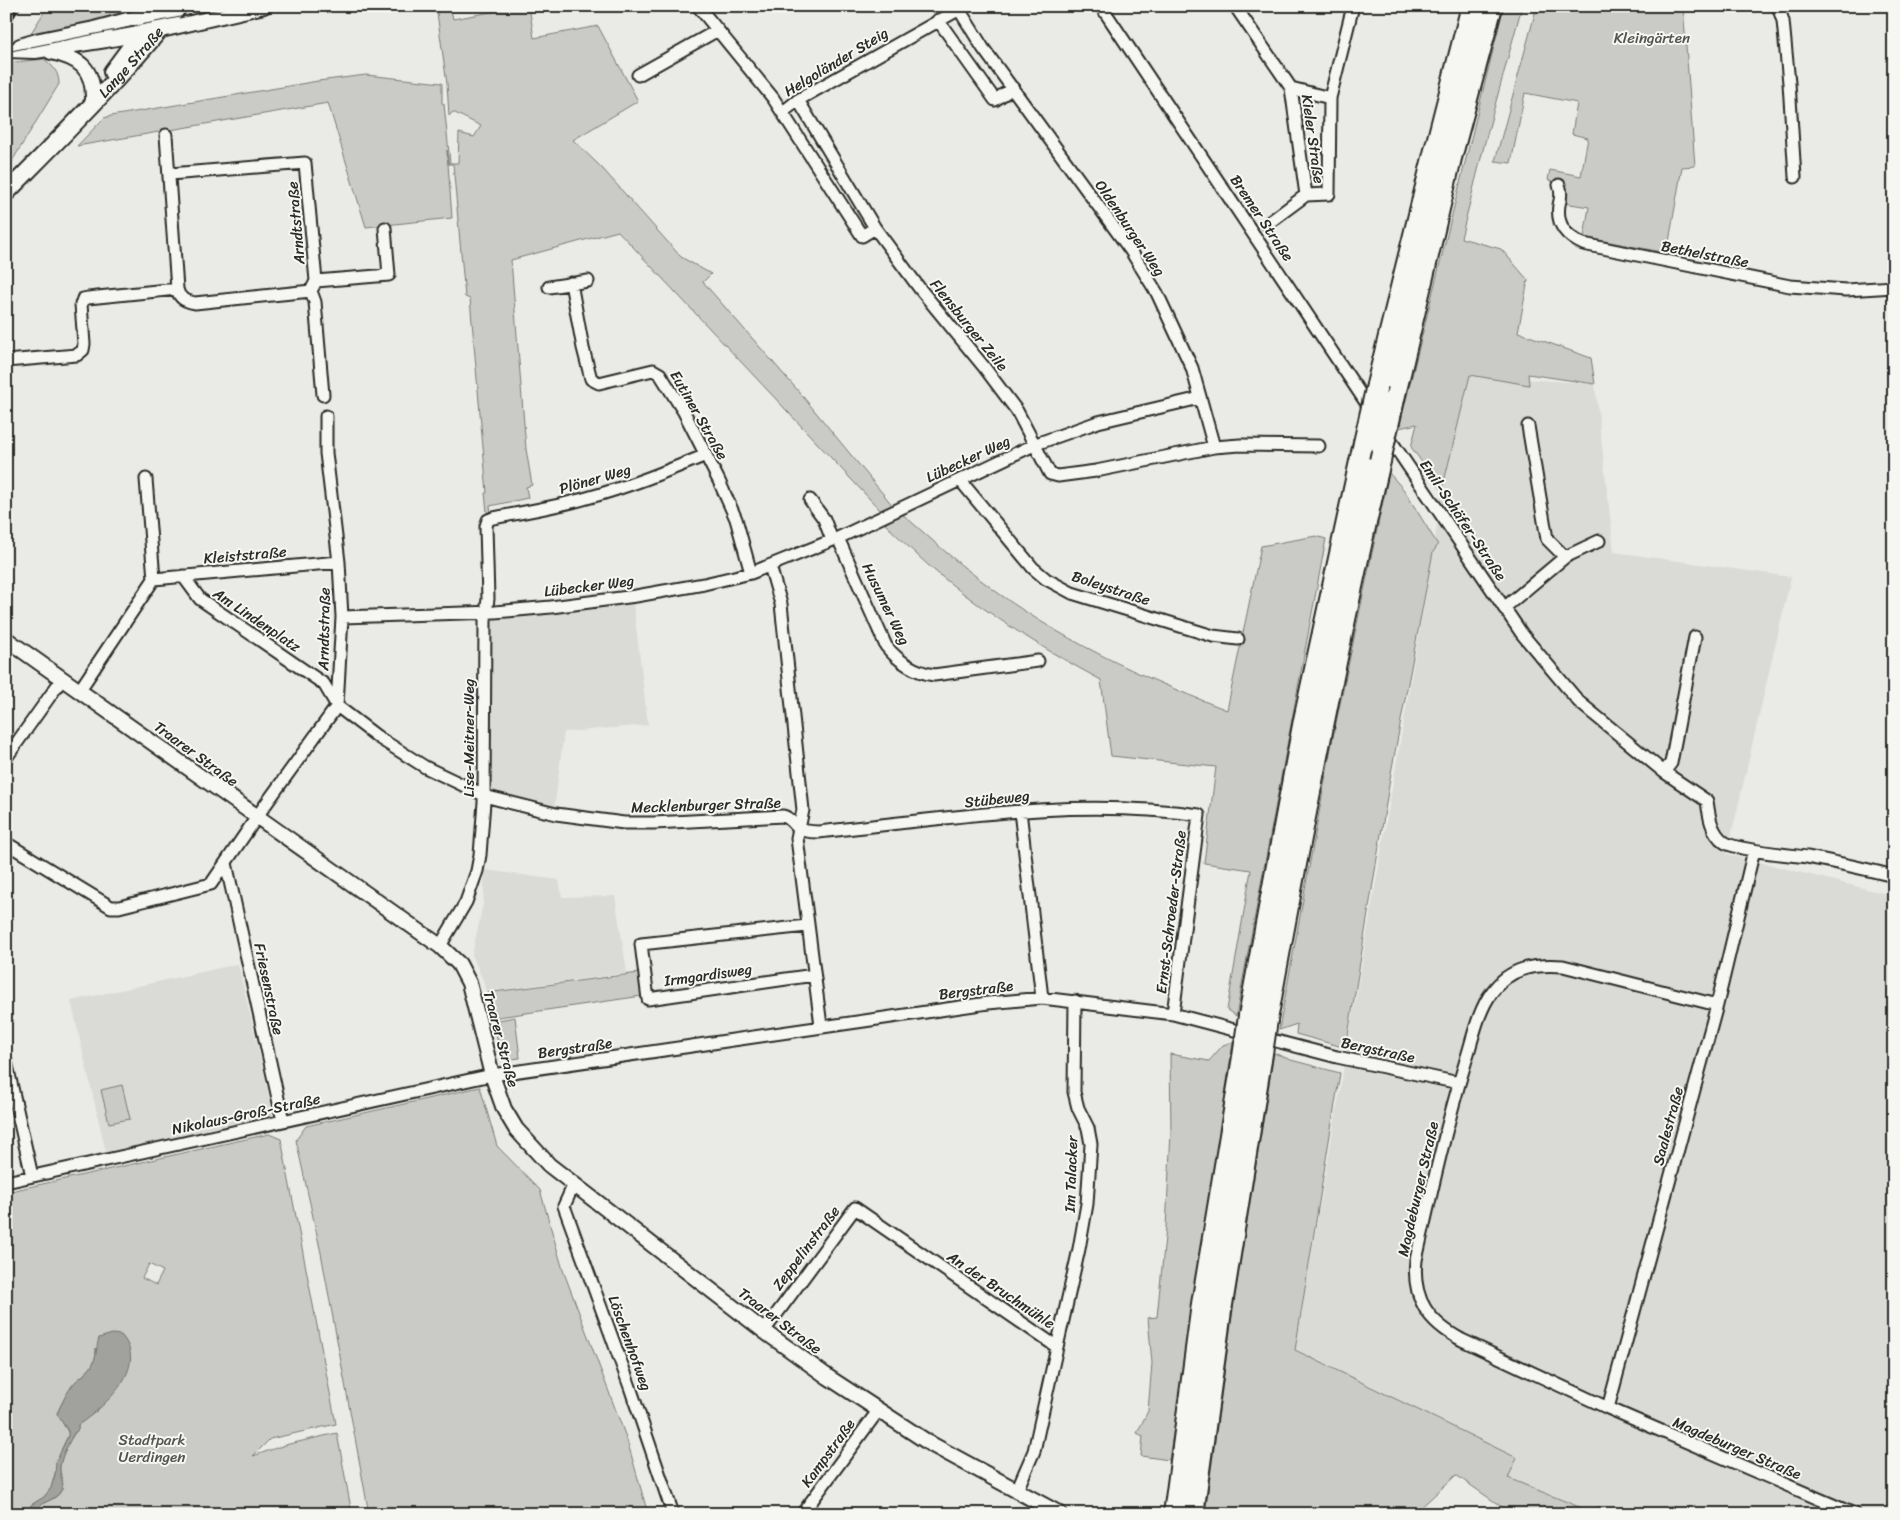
<svg xmlns="http://www.w3.org/2000/svg" width="1900" height="1520" viewBox="0 0 1900 1520" font-family="Sriracha,sans-serif">
	<style>
		.built { fill: #dadad6 }
		.green { fill: #cacac7; stroke: #7a7a79; fill-rule: evenodd }
		.water { fill: #a1a19e; stroke: #727270 }
		.lines { fill: none; stroke-linecap: round; stroke-linejoin: round }
		.minor-casing { stroke: #2b2b2b; stroke-width: 15 }
		.tertiary-casing { stroke: #2b2b2b; stroke-width: 18 }
		.secondary-casing { stroke: #2b2b2b; stroke-width: 20 }
		.motorway-casing { stroke: #2b2b2b; stroke-width: 24 }
		.minor { stroke: #f6f6f2; stroke-width: 11 }
		.tertiary { stroke: #f6f6f2; stroke-width: 14 }
		.secondary { stroke: #f6f6f2; stroke-width: 16 }
		.motorway { stroke: #f6f6f2; stroke-width: 20 }
		.tram { stroke: #2b2b2b; stroke-width: 1 }
		.rail-casing { stroke: #2b2b2b; stroke-width: 5 }
		.rail { stroke: #f6f6f2; stroke-width: 3; stroke-dasharray: 9; stroke-linecap: butt }
		.motorway-bridge-casing { stroke: #2b2b2b; stroke-width: 24; stroke-linecap: butt }
		.motorway-bridge { stroke: #f6f6f2; stroke-width: 20 }
		.labels { text-anchor: middle; stroke-width: 4; stroke-linejoin: round; paint-order: stroke }
		.park-label { font-size: 15px; fill: #535352; stroke: #f6f6f2 }
		.street-label { font-size: 15px; fill: #2b2b2b; stroke: #f6f6f2 }
	</style>
	<rect width="100%" height="100%" fill="#eaeae6"/>
	<filter id="ink" filterUnits="userSpaceOnUse"><feTurbulence type="fractalNoise" baseFrequency=".02" numOctaves="2"/><feDisplacementMap in="SourceGraphic" scale="10" xChannelSelector="R" yChannelSelector="G"/><feConvolveMatrix kernelMatrix="1 2 1 2 8 2 1 2 1" color-interpolation-filters="sRGB"/></filter>
	<g filter="url(#ink)">
		<!-- built -->
		<path class="built" d="M1470 375 1595 384 1614 552 1791 577 1727 854 1894 896V1514L1594 1513 1508 1478 1517 1458 1295 1350 1433 552 1442 490Z
			M633 602 648 725 564 732 554 810 489 793V624L494 619Z
			M485 870 559 880 562 897 615 896 627 973 486 992 483 980 472 955 483 904Z
			M238 964 274 1116 106 1152 71 1001Z"/>
		<!-- green -->
		<path class="green" d="M48 6H134C103 23 65 27 31 33Z
			M436 6H450L453 19 508 9V6H529L534 38 598 26 638 101 573 140 602 168 681 257 711 274 703 282 800 393 893 506 881 511 618 231 511 260 526 449 532 485 526 487 528 498 490 506 491 513 489 514 487 512 485 493H487L470 299 465 297 453 164H448L447 150 452 218 366 227 328 103 77 146 104 118 111 116 318 81 366 75 442 83V103L444 104 450 163H458L459 133 474 137 481 126 453 112 449 116 447 84Z
			M1504 6H1522L1485 142 1461 238 1501 249 1528 280 1518 332 1591 358 1595 384 1528 374 1529 385 1470 375 1442 490 1411 447 1417 424 1399 428Z
			M1537 6H1683L1695 166 1682 167 1667 253 1584 237 1589 207 1564 203 1555 182 1548 180 1550 170 1581 176 1588 138 1572 134 1577 103 1525 93 1511 163 1495 161Z
			M44 59C53 66 59 72 59 84L6 171V63Z
			M1389 473 1404 490 1438 545 1433 552 1391 773 1346 1048 1296 1034 1297 1024 1279 1030 1333 737Z
			M900 512C927 535 953 560 982 581 1056 638 1141 677 1227 710L1261 546 1316 536 1326 539 1236 1016 1227 1010 1251 870 1204 863 1216 767 1111 756 1101 680C1045 650 990 616 941 576 921 560 903 541 885 524Z
			M639 973 642 996 492 1018 486 993Z
			M515 1017 520 1058 502 1060 493 1021Z
			M1233 1042 1169 1460 1141 1456 1143 1436 1137 1433 1148 1411 1152 1363 1148 1318 1157 1317 1166 1227 1171 1132 1170 1054 1209 1061 1223 1045Z
			M1274 1053 1291 1060 1340 1073 1295 1350 1517 1458 1508 1478 1594 1513 1597 1506 1614 1514H1512L1456 1475 1414 1514H1205L1234 1301Z
			M122 1085 130 1119 109 1123 101 1090Z
			M480 1087 497 1146 540 1190 563 1270 627 1440 648 1514H369L321 1253 296 1140 306 1126Z
			M269 1134 281 1139 336 1424 270 1439 253 1456 285 1445 337 1433 352 1514H33C39 1499 57 1503 62 1489 64 1482 60 1476 60 1469 59 1460 71 1435 78 1430V1425L98 1410 96 1348C96 1368 88 1369 76 1382 68 1390 62 1403 57 1413L69 1434 62 1448 51 1488 44 1497 31 1505 29 1514H6V1192ZM149 1264 163 1271 156 1285 142 1278Z"/>
		<!-- water -->
		<path class="water" d="M112 1334 121 1335C151 1367 103 1408 78 1425V1430L74 1433C69 1443 62 1454 60 1466 58 1473 65 1481 62 1489 55 1503 38 1500 33 1514H29L31 1505 44 1497 51 1488 55 1475 56 1462 68 1436V1431L57 1414C62 1403 67 1391 75 1382 81 1376 88 1373 92 1365 97 1357 96 1347 99 1338Z"/>
		<g class="lines">
			<!-- minor casing -->
			<g class="minor-casing">
				<path id="minor" d="M698 6 773 98 862 236 875 228 920 289 984 367 1017 411 1050 474 1058 476 1096 471 1214 447 1240 445 1319 446
					M957 6 983 48 1131 251 1157 293 1192 368 1214 447
					M1101 6 1371 410
					M1235 6 1291 88 1306 195
					M1778 6 1783 21 1789 83 1795 177
					M938 20 995 100 1013 88
					M638 75 718 30
					M1330 98 1353 6
					M798 100 875 228
					M783 112 798 100 958 10
					M166 135 177 289
					M170 174 305 163 316 281 311 291 315 302 323 395
					M1559 185C1562 192 1561 198 1559 205 1556 225 1566 236 1583 244L1790 286 1846 290 1894 287
					M1267 224 1306 195 1329 194 1330 98 1291 88
					M316 281 389 275 385 228
					M571 283 583 348 591 379 599 383 653 370 660 374 684 412 719 481 736 519 751 573
					M549 287 588 281
					M6 361 77 355 83 350 84 344 81 304 83 299 88 298 177 289C179 299 186 301 195 303L311 291
					M1528 426 1547 539 1565 557
					M1385 432 1522 634 1579 702 1664 772 1707 801C1709 816 1711 832 1724 842 1735 850 1790 855 1807 857 1836 862 1865 869 1894 876
					M146 479 154 579
					M960 480 1033 568 1046 579 1072 593 1213 636 1238 639
					M810 500 824 519 832 540
					M838 538 886 646C899 662 914 672 934 675L1038 661
					M770 566 781 604 803 810 797 838 821 1026
					M183 576 200 599 324 684 337 706 379 738 425 767 488 797 556 814 624 823H654L783 816C790 818 791 821 796 826 801 831 812 832 819 832 945 819 1072 797 1199 815L1173 1014
					M1504 608 1565 557 1599 541
					M342 617 495 612 551 607 636 596 704 584 751 573 838 538 1036 444 1098 422 1200 398
					M79 691 154 579 339 562
					M6 758 62 679
					M1664 772 1671 763 1695 637
					M1020 811 1042 998
					M6 843 111 907H119L211 884 263 808 337 706 342 617 339 562 326 453V416
					M226 863 283 1121
					M807 926 641 944 648 999 814 975
					M440 946 466 902 477 871 480 855 484 802 485 620 488 599 486 526 488 520 493 518C524 512 556 507 587 498 628 487 667 471 706 455
					M1717 1005 1563 966C1535 964 1510 967 1492 992 1478 1011 1473 1038 1466 1060 1446 1126 1431 1193 1416 1260 1412 1299 1428 1322 1462 1340L1608 1408 1854 1514
					M6 1061 32 1176
					M6 1182 492 1075 988 1003 1042 998 1173 1014 1337 1057 1459 1083
					M574 1184 564 1206 630 1387 673 1514
					M764 1331 855 1208 1057 1347 1034 1451 1017 1490
					M1057 1347 1079 1249 1087 1204 1091 1144 1088 1128 1078 1108 1074 1092 1075 1001
					M1608 1408 1717 1005 1754 850
					M802 1514 878 1411"/>
			</g>
			<!-- tertiary casing -->
			<g class="tertiary-casing">
				<path id="tertiary" d="M20 46 40 40 94 29 161 11
					M6 50 35 51 106 40 161 30 264 6
					M51 52C79 58 94 68 93 100
					M6 639 440 946 459 964 469 983 492 1075 504 1109 516 1129 549 1165 764 1331 828 1377 929 1443 1060 1514"/>
			</g>
			<!-- secondary casing -->
			<g class="secondary-casing">
				<g id="secondary">
					<path d="M112 72 161 6"/>
					<path id="s1" d="M6 193C66 132 126 73 179 6"/>
				</g>
			</g>
			<!-- motorway casing -->
			<g class="motorway-casing">
				<path id="motorway" d="M1377 385 1434 154 1472 6
					M1394 399 1451 158 1492 6
					M1249 1016 1304 720 1364 443
					M1267 1020C1301 833 1337 646 1380 461
					M1174 1514 1202 1304 1243 1057
					M1193 1514 1221 1311 1261 1060"/>
			</g>
			<!-- minor -->
			<use href="#minor" class="minor"/>
			<!-- tertiary -->
			<use href="#tertiary" class="tertiary"/>
			<!-- secondary -->
			<use href="#secondary" class="secondary"/>
			<!-- motorway -->
			<use href="#motorway" class="motorway"/>
			<!-- tram -->
			<path class="tram" d="M6 52 235 6"/>
			<!-- rail casing -->
			<g class="rail-casing">
				<path id="rail" d="M6 25 19 6"/>
			</g>
			<!-- rail -->
			<use href="#rail" class="rail"/>
			<!-- motorway-bridge casing -->
			<g class="motorway-bridge-casing">
				<path id="motorway-bridge" d="M1364 443 1377 385
					M1380 461 1394 399
					M1243 1057 1249 1016
					M1261 1060 1267 1020"/>
			</g>
			<!-- motorway-bridge -->
			<use href="#motorway-bridge" class="motorway-bridge"/>
		</g>
	</g>
	<g class="labels">
		<!-- park labels -->
		<g class="park-label">
			<text x="1652" y="43">Kleingärten</text>
			<text x="152" y="1445">Stadtpark<tspan x="152" dy="17">Uerdingen</tspan></text>
		</g>
		<!-- street labels -->
		<g class="street-label">
			<text dy="5" stroke="none"><textPath href="#s1" startOffset="181">Lange Straße</textPath></text>
			<text transform="translate(836 62) rotate(-31)" y="5">Helgoländer Steig</text>
			<text transform="translate(1313 139) rotate(82)" y="5">Kieler Straße</text>
			<text transform="translate(1262 218) rotate(56)" y="5">Bremer Straße</text>
			<text transform="translate(296 223) rotate(-95)" y="5">Arndtstraße</text>
			<text transform="translate(1130 228) rotate(56)" y="5">Oldenburger Weg</text>
			<text transform="translate(1705 254) rotate(11)" y="5">Bethelstraße</text>
			<text transform="translate(969 325) rotate(51)" y="5">Flensburger Zeile</text>
			<text transform="translate(699 415) rotate(60)" y="5">Eutiner Straße</text>
			<text transform="translate(968 459) rotate(-25)" y="5">Lübecker Weg</text>
			<text transform="translate(595 479) rotate(-16)" y="5">Plöner Weg</text>
			<text transform="translate(1463 520) rotate(56)" y="5">Emil-Schäfer-Straße</text>
			<text transform="translate(245 555) rotate(-5)" y="5">Kleiststraße</text>
			<text transform="translate(589 586) rotate(-7)" y="5">Lübecker Weg</text>
			<text transform="translate(1111 588) rotate(18)" y="5">Boleystraße</text>
			<text transform="translate(886 604) rotate(64)" y="5">Husumer Weg</text>
			<text transform="translate(257 620) rotate(34)" y="5">Am Lindenplatz</text>
			<text transform="translate(324 629) rotate(-89)" y="5">Arndtstraße</text>
			<text transform="translate(469 738) rotate(-90)" y="5">Lise-Meitner-Weg</text>
			<text transform="translate(196 754) rotate(36)" y="5">Traarer Straße</text>
			<text transform="translate(997 799) rotate(-6)" y="5">Stübeweg</text>
			<text transform="translate(706 805) rotate(-2)" y="5">Mecklenburger Straße</text>
			<text transform="translate(1171 912) rotate(-83)" y="5">Ernst-Schroeder-Straße</text>
			<text transform="translate(708 975) rotate(-8)" y="5">Irmgardisweg</text>
			<text transform="translate(269 989) rotate(78)" y="5">Friesenstraße</text>
			<text transform="translate(976 990) rotate(-7)" y="5">Bergstraße</text>
			<text transform="translate(501 1039) rotate(75)" y="5">Traarer Straße</text>
			<text transform="translate(575 1048) rotate(-8)" y="5">Bergstraße</text>
			<text transform="translate(1378 1050) rotate(12)" y="5">Bergstraße</text>
			<text transform="translate(246 1114) rotate(-12)" y="5">Nikolaus-Groß-Straße</text>
			<text transform="translate(1668 1126) rotate(-75)" y="5">Saalestraße</text>
			<text transform="translate(1071 1174) rotate(-88)" y="5">Im Talacker</text>
			<text transform="translate(1418 1189) rotate(-77)" y="5">Magdeburger Straße</text>
			<text transform="translate(806 1248) rotate(-53)" y="5">Zeppelinstraße</text>
			<text transform="translate(1001 1290) rotate(34)" y="5">An der Bruchmühle</text>
			<text transform="translate(780 1321) rotate(37)" y="5">Traarer Straße</text>
			<text transform="translate(630 1343) rotate(70)" y="5">Löschenhofweg</text>
			<text transform="translate(1737 1448) rotate(23)" y="5">Magdeburger Straße</text>
			<text transform="translate(828 1453) rotate(-54)" y="5">Kampstraße</text>
		</g>
	</g>
	<!-- margin -->
	<rect width="1900" height="1520" fill="none" stroke="#f6f6f2" stroke-width="25"/>
	<rect x="12" y="12" width="1875" height="1495" fill="none" stroke="#2b2b2b" stroke-width="2" filter="url(#ink)"/>
</svg>
